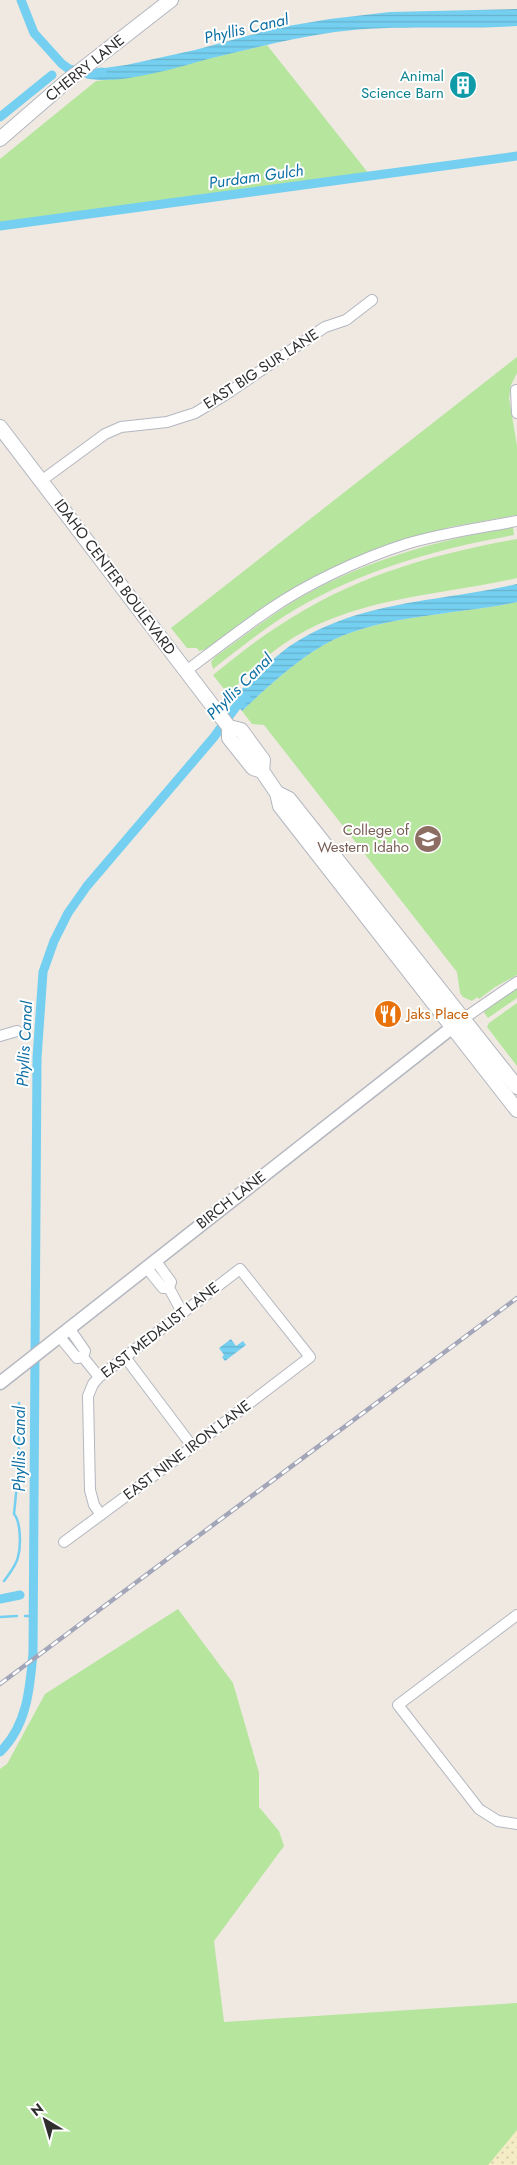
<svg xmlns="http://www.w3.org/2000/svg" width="517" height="2165" viewBox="0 0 517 2165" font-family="Jost,sans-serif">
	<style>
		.grass { fill: #b6e59e }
		.sand { fill: url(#sand-dots) }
		.water { fill: url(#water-rules) }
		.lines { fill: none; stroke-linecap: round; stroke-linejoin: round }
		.stream { stroke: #75cff0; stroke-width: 2.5 }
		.canal { stroke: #75cff0; stroke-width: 9 }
		.minor-casing { stroke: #b4b7c1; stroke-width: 12 }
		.tertiary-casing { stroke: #b4b7c1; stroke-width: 15 }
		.secondary-casing { stroke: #b4b7c1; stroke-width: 16 }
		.minor { stroke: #fff; stroke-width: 10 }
		.tertiary { stroke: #fff; stroke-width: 12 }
		.secondary { stroke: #fff; stroke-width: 14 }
		.rail-casing { stroke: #a3a6b8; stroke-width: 4.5 }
		.rail { stroke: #fff; stroke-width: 2.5; stroke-dasharray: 8; stroke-linecap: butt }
		.labels { text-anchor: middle; stroke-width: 4; stroke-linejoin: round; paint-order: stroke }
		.street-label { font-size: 15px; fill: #2e2e2e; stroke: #fff }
		.culture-label { font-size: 15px; fill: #0d838f; stroke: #fff; text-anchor: end }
		.education-label { font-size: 15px; fill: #785e54; stroke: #fff; text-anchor: end }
		.food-label { font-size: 15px; fill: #c56008; stroke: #fff; text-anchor: start }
		.water-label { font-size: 16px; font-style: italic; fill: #0d6fa3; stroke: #fff }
	</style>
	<defs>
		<pattern id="sand-dots" width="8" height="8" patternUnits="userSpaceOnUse" patternTransform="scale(1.25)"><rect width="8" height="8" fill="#f3ecc5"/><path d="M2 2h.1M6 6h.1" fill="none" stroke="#d1cbaa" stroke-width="1.8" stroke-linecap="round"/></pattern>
		<pattern id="water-rules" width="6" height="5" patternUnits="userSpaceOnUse" patternTransform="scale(1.25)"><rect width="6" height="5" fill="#75cff0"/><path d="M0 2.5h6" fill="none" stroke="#66b2ce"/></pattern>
	</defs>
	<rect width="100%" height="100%" fill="#efe9e1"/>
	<!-- grass -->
	<path class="grass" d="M267 45 369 174 0 224V159L96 81 131 77Z
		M517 357V373L511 385 509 398 517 446V515L450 527 385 546 336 566 268 604 207 649 199 651 197 648H187L171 628Z
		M513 527 514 535C437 549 365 569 296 609 267 626 240 648 213 669L211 662 215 657C244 636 272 614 303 596 369 559 439 540 513 527Z
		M517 539V578C437 596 351 597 282 645 262 659 245 677 228 694L213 675C234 658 255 641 277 627 352 577 429 555 517 539Z
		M517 602V975L495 987 479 999 477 997 472 1001 463 997 460 993 457 972 264 725 252 724 242 711C270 685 299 657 335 639 386 615 461 614 517 602Z
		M517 988V998L488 1018 483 1011Z
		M517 1003V1066L487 1027 489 1023Z
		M178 1609 233 1683 259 1773V1807L279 1831 284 1846 214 1941 224 2022 517 2003V2165H0V1769L7 1764 45 1694Z"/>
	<!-- sand -->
	<path class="sand" d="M517 2130V2165H488L489 2164Z"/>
	<!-- water -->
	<path class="water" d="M517 9V26C456 30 396 24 335 32 292 38 250 49 208 59 175 68 118 86 85 78L97 69 126 65 195 50 276 28 330 19 390 12Z
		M517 584V602C461 614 386 615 335 639 299 657 270 685 242 711L232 699C248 683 264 666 282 652 351 600 437 603 517 584Z
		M231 1339 236 1346 243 1341 246 1345 225 1361 222 1357 224 1355 219 1348Z"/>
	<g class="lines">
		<!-- stream -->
		<path class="stream" d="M4 1581C9 1574 16 1566 18 1557 21 1546 21 1522 14 1514L19 1464V1403
			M25 1616H34
			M0 1617 17 1616"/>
		<!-- canal -->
		<path class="canal" d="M21 0 34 33 62 64 69 69 91 74 102 72
			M0 117 52 75
			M0 226 517 156
			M0 1599 20 1595
			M0 1752C27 1726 30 1688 33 1653L37 1058 43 972 54 941 68 913 87 886 214 737 238 704 246 697"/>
		<!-- minor casing -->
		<g class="minor-casing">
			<path id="minor" d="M516 390 517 413
				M41 481 105 434 121 427 167 422 195 413 225 395 325 327 346 320 372 300
				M186 671C214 650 241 629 269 610 306 584 362 558 406 544 442 533 480 528 517 521
				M463 1019 517 982
				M0 1036 17 1031
				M155 1260 171 1282 169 1288 182 1312
				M146 1267 163 1288H169
				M69 1328 85 1351 83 1357 99 1377
				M59 1336 77 1358 83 1357
				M125 1357 192 1446
				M64 1542 183 1454 310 1357 240 1269 99 1377 93 1384 88 1396 90 1490 94 1505 101 1515
				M517 1615 398 1705 479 1809 498 1821 517 1824"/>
		</g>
		<!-- tertiary casing -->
		<g class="tertiary-casing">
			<path id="tertiary" d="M0 1383 459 1022"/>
		</g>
		<!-- secondary casing -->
		<g class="secondary-casing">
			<path id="secondary" d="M0 139 67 81 171 0
				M0 427 218 713 229 727V738L253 768 262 771 277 793 280 806 517 1110
				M229 727 241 730 263 760 262 771
				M277 793 289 799 517 1087"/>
		</g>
		<!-- minor -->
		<use href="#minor" class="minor"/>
		<!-- tertiary -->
		<use href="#tertiary" class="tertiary"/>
		<!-- secondary -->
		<use href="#secondary" class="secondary"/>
		<!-- rail casing -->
		<g class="rail-casing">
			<path id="rail" d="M0 1684 517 1298"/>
		</g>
		<!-- rail -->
		<use href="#rail" class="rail"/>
	</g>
	<!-- icons -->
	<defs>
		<g id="building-disc" transform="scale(1.4375)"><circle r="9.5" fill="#0f9aa8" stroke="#fff"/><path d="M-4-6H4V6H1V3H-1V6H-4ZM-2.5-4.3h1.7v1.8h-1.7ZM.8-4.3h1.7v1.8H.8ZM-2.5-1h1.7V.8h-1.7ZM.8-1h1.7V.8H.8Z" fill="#fff"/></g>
		<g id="university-disc" transform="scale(1.4375)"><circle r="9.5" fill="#8d6e63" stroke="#fff"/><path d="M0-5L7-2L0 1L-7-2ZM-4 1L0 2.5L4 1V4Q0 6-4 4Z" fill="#fff"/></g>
		<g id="restaurant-disc" transform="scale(1.4375)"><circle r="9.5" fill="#e8710a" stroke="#fff"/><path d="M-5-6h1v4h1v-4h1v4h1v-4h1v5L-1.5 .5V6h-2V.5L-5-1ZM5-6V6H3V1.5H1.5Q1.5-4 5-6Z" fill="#fff"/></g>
	</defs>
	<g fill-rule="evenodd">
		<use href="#building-disc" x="463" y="85"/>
		<use href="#university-disc" x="428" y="839"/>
		<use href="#restaurant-disc" x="388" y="1014"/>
	</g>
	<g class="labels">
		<!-- street labels -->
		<g class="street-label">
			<text transform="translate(85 68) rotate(-39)" y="5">CHERRY LANE</text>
			<text transform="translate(261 369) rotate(-33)" y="5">EAST BIG SUR LANE</text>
			<text transform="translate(115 577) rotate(53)" y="5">IDAHO CENTER BOULEVARD</text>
			<text transform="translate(231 1200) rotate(-38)" y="5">BIRCH LANE</text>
			<text transform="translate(160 1330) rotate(-38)" y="5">EAST MEDALIST LANE</text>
			<text transform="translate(187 1450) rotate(-37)" y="5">EAST NINE IRON LANE</text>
		</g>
		<!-- culture labels -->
		<g class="culture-label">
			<text x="444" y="81">Animal<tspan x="444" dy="17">Science Barn</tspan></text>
		</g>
		<!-- education labels -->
		<g class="education-label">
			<text x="409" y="835">College of<tspan x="409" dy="17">Western Idaho</tspan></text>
		</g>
		<!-- food labels -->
		<g class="food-label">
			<text x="407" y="1019">Jaks Place</text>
		</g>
		<!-- water labels -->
		<g class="water-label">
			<text transform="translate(246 28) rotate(-13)" y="6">Phyllis Canal</text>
			<text transform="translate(256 176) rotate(-8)" y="6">Purdam Gulch</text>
			<text transform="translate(239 686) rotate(-45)" y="6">Phyllis Canal</text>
			<text transform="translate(24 1044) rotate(-87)" y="6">Phyllis Canal</text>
			<text transform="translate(19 1449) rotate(-90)" y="6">Phyllis Canal</text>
		</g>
	</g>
	<!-- north arrow -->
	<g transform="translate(45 2120) rotate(322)" stroke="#ffffff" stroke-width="4" paint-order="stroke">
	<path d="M0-4L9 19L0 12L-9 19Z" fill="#2e2e2e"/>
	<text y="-8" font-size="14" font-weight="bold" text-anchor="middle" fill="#2e2e2e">N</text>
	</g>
</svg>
